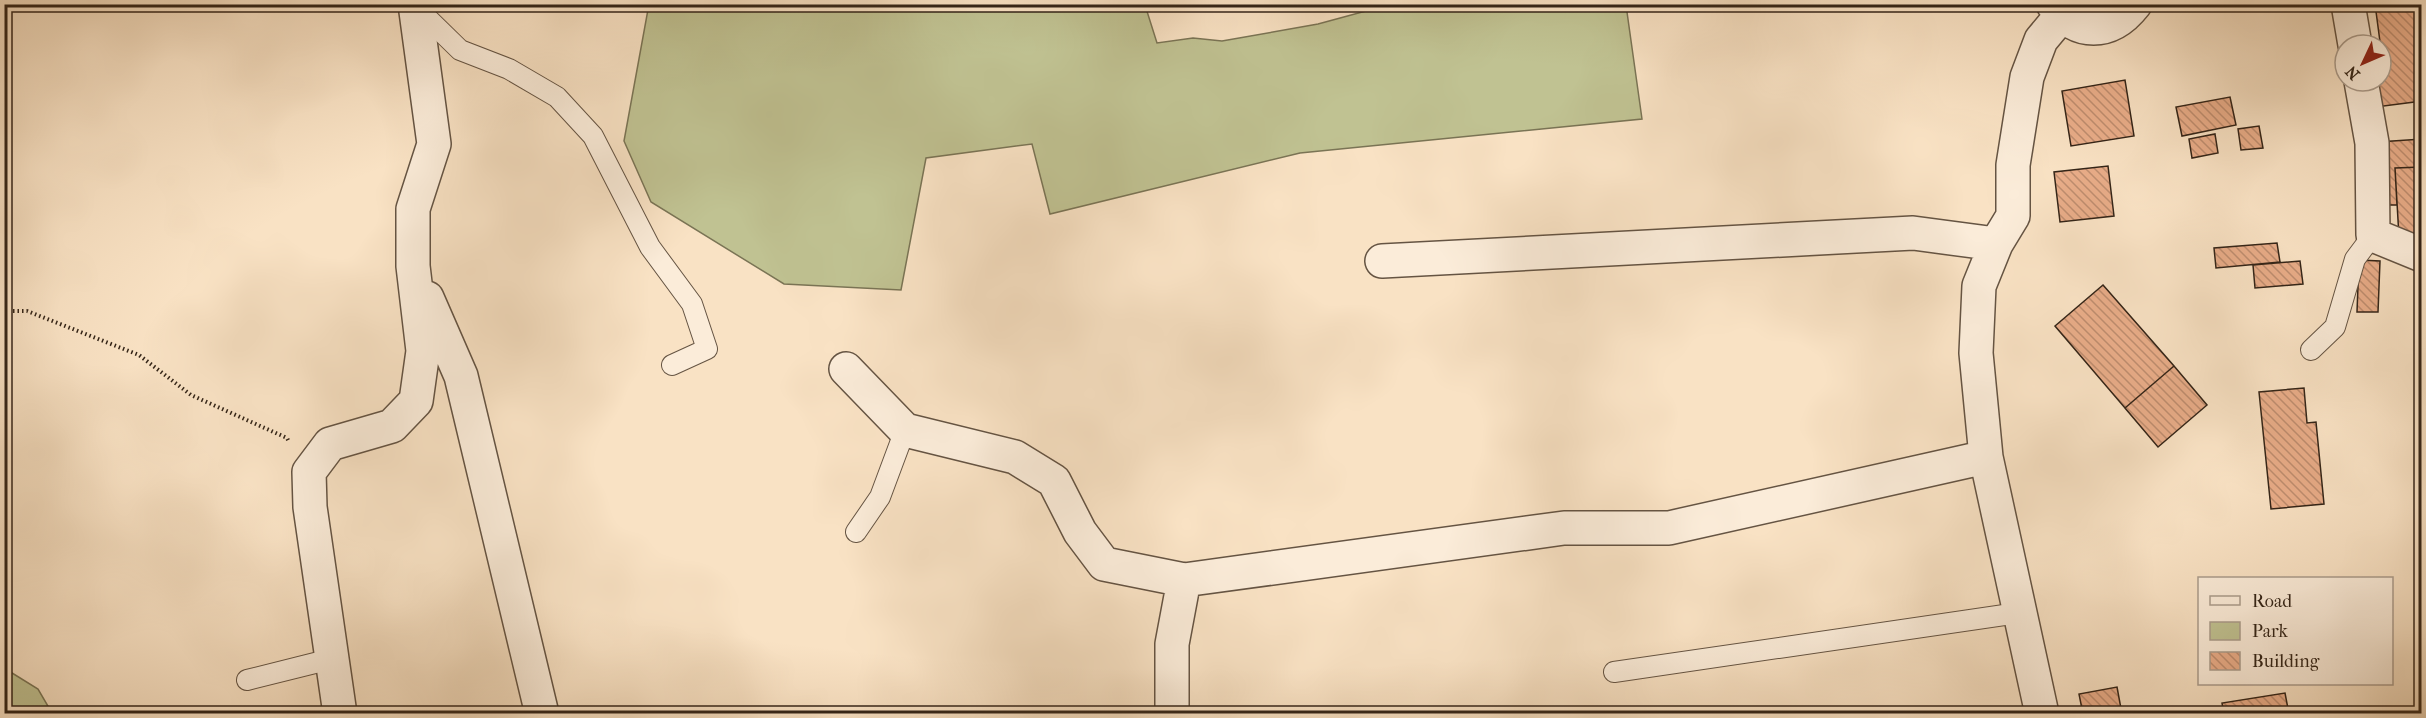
<svg xmlns="http://www.w3.org/2000/svg" width="2426" height="718" viewBox="0 0 2426 718" font-family="'IM FELL French Canon',serif">
	<style>
		.green { fill: #c0c292; stroke: #7a7455; stroke-width: 1.5 }
		.building { fill: url(#building-back-hatch); stroke: #342518; stroke-width: 1.5 }
		.lines { fill: none; stroke-linecap: round; stroke-linejoin: round }
		.lane-casing { stroke: #655443; stroke-width: 22 }
		.street-casing { stroke: #655443; stroke-width: 36 }
		.path { stroke: #342518; stroke-width: 4; stroke-dasharray: 1.5 3; stroke-linecap: butt }
		.lane { stroke: #fbecd9; stroke-width: 20 }
		.street { stroke: #fbecd9; stroke-width: 33 }
	</style>
	<defs>
		<pattern id="building-back-hatch" width="6" height="6" patternUnits="userSpaceOnUse" patternTransform="scale(1.5)"><rect width="6" height="6" fill="#e9ad89"/><path d="M-1 5l2 2M0 0l6 6M5-1l2 2" fill="none" stroke="#be8d6f"/></pattern>
	</defs>
	<rect width="100%" height="100%" fill="#f9e2c4"/>
	<filter id="stains"><feTurbulence type="fractalNoise" baseFrequency=".00333" numOctaves="4"/><feColorMatrix values="0 0 0 0 .2 0 0 0 0 .09 0 0 0 0 .02 0 0 0 .5 -.17"/></filter>
	<radialGradient id="worn" r=".72"><stop offset=".6" stop-color="#630" stop-opacity="0"/><stop offset="1" stop-color="#630" stop-opacity=".3"/></radialGradient>
	<!-- green -->
	<path class="green" d="M649 4 1145 5 1157 43 1193 38 1222 41 1318 24 1388 5H1626L1642 119 1300 153 1050 214 1032 144 926 158 901 290 784 284 651 202 624 141Z
		M4 668 38 689 52 713H5Z"/>
	<!-- building -->
	<path class="building" d="M2375 4H2422V101L2376 107 2373 81H2381V73L2384 72Z
		M2125 80 2134 136 2071 146 2062 91Z
		M2230 97 2236 125 2182 136 2176 107Z
		M2259 126 2263 148 2241 150 2238 129Z
		M2215 134 2218 153 2192 158 2189 139Z
		M2422 139V167L2395 168 2397 205H2382L2378 142Z
		M2108 166 2114 216 2060 222 2054 172Z
		M2422 167V245L2399 237 2395 168Z
		M2277 243 2280 262 2216 268 2214 248Z
		M2359 260 2380 261 2378 312H2357Z
		M2300 261 2303 284 2255 288 2253 265Z
		M2103 285 2174 366 2125 408 2055 326Z
		M2174 366 2207 405 2158 447 2125 408Z
		M2304 388 2307 423 2316 422 2324 504 2271 509 2259 392Z
		M2117 687 2122 714H2083L2079 694Z
		M2285 693 2289 714H2224L2222 703Z"/>
	<g class="lines">
		<!-- lane casing -->
		<g class="lane-casing">
			<path id="lane" d="M416 7 460 50 509 69 557 97 593 136 650 247 692 304 707 349 672 365
				M2311 350 2335 327 2355 259 2373 235
				M856 532 880 497 905 430
				M1614 672 2018 613
				M247 680 331 659"/>
		</g>
		<!-- street casing -->
		<g class="street-casing">
			<path id="street" d="M2053 4C2077 36 2110 36 2135 4
				M2348 4 2355 45
				M2361 81 2372 143 2373 235 2422 255
				M1382 261 1913 233 1996 244
				M427 298 461 376 542 714
				M846 369 905 430 1015 457 1054 481 1080 532 1104 564 1184 580
				M340 714 310 507 309 472 330 444 392 426 416 401 423 351 413 266V209L434 144 415 4
				M1172 714V644L1184 580 1564 528H1669L1986 457
				M2042 714 1986 457 1976 353 1979 286 1996 244 2013 216V165L2027 77 2041 40 2061 16"/>
		</g>
		<!-- path -->
		<path class="path" d="M4 311H27L139 355 191 395 287 438 289 442"/>
		<!-- lane -->
		<use href="#lane" class="lane"/>
		<!-- street -->
		<use href="#street" class="street"/>
	</g>
	<!-- margin -->
	<rect width="2426" height="718" fill="none" stroke="#f9e2c4" stroke-width="24"/>
	<rect x="6" y="6" width="2414" height="706" fill="none" stroke="#342518" stroke-width="3"/>
	<rect x="12" y="12" width="2402" height="694" fill="none" stroke="#342518" stroke-width="1.5"/>
	<!-- legend -->
	<rect x="2198" y="577" width="195" height="108" fill="#fbecd9" stroke="#ab9c8c" stroke-width="1.5"/>
	<rect x="2210" y="596" width="30" height="9" fill="#fbecd9" stroke="#ab9c8c" stroke-width="1.5"/>
	<text x="2252" y="607" font-size="18" fill="#342518">Road</text>
	<rect x="2210" y="622" width="30" height="18" fill="#c0c292" stroke="#ab9c8c" stroke-width="1.5"/>
	<text x="2252" y="637" font-size="18" fill="#342518">Park</text>
	<rect x="2210" y="652" width="30" height="18" fill="url(#building-back-hatch)" stroke="#ab9c8c" stroke-width="1.5"/>
	<text x="2252" y="667" font-size="18" fill="#342518">Building</text>
	<!-- north arrow -->
	<g transform="translate(2363 63) rotate(226)"><circle r="28" fill="#fbecd9" stroke="#ab9c8c" stroke-width="1.5"/>
	<path d="M0-4.5L10 22L0 15L-10 22Z" fill="#8f2418"/>
	<text y="-9" font-size="16" font-weight="bold" text-anchor="middle" fill="#342518">N</text>
	</g>
	<rect width="100%" height="100%" filter="url(#stains)"/>
	<rect width="100%" height="100%" fill="url(#worn)"/>
</svg>
